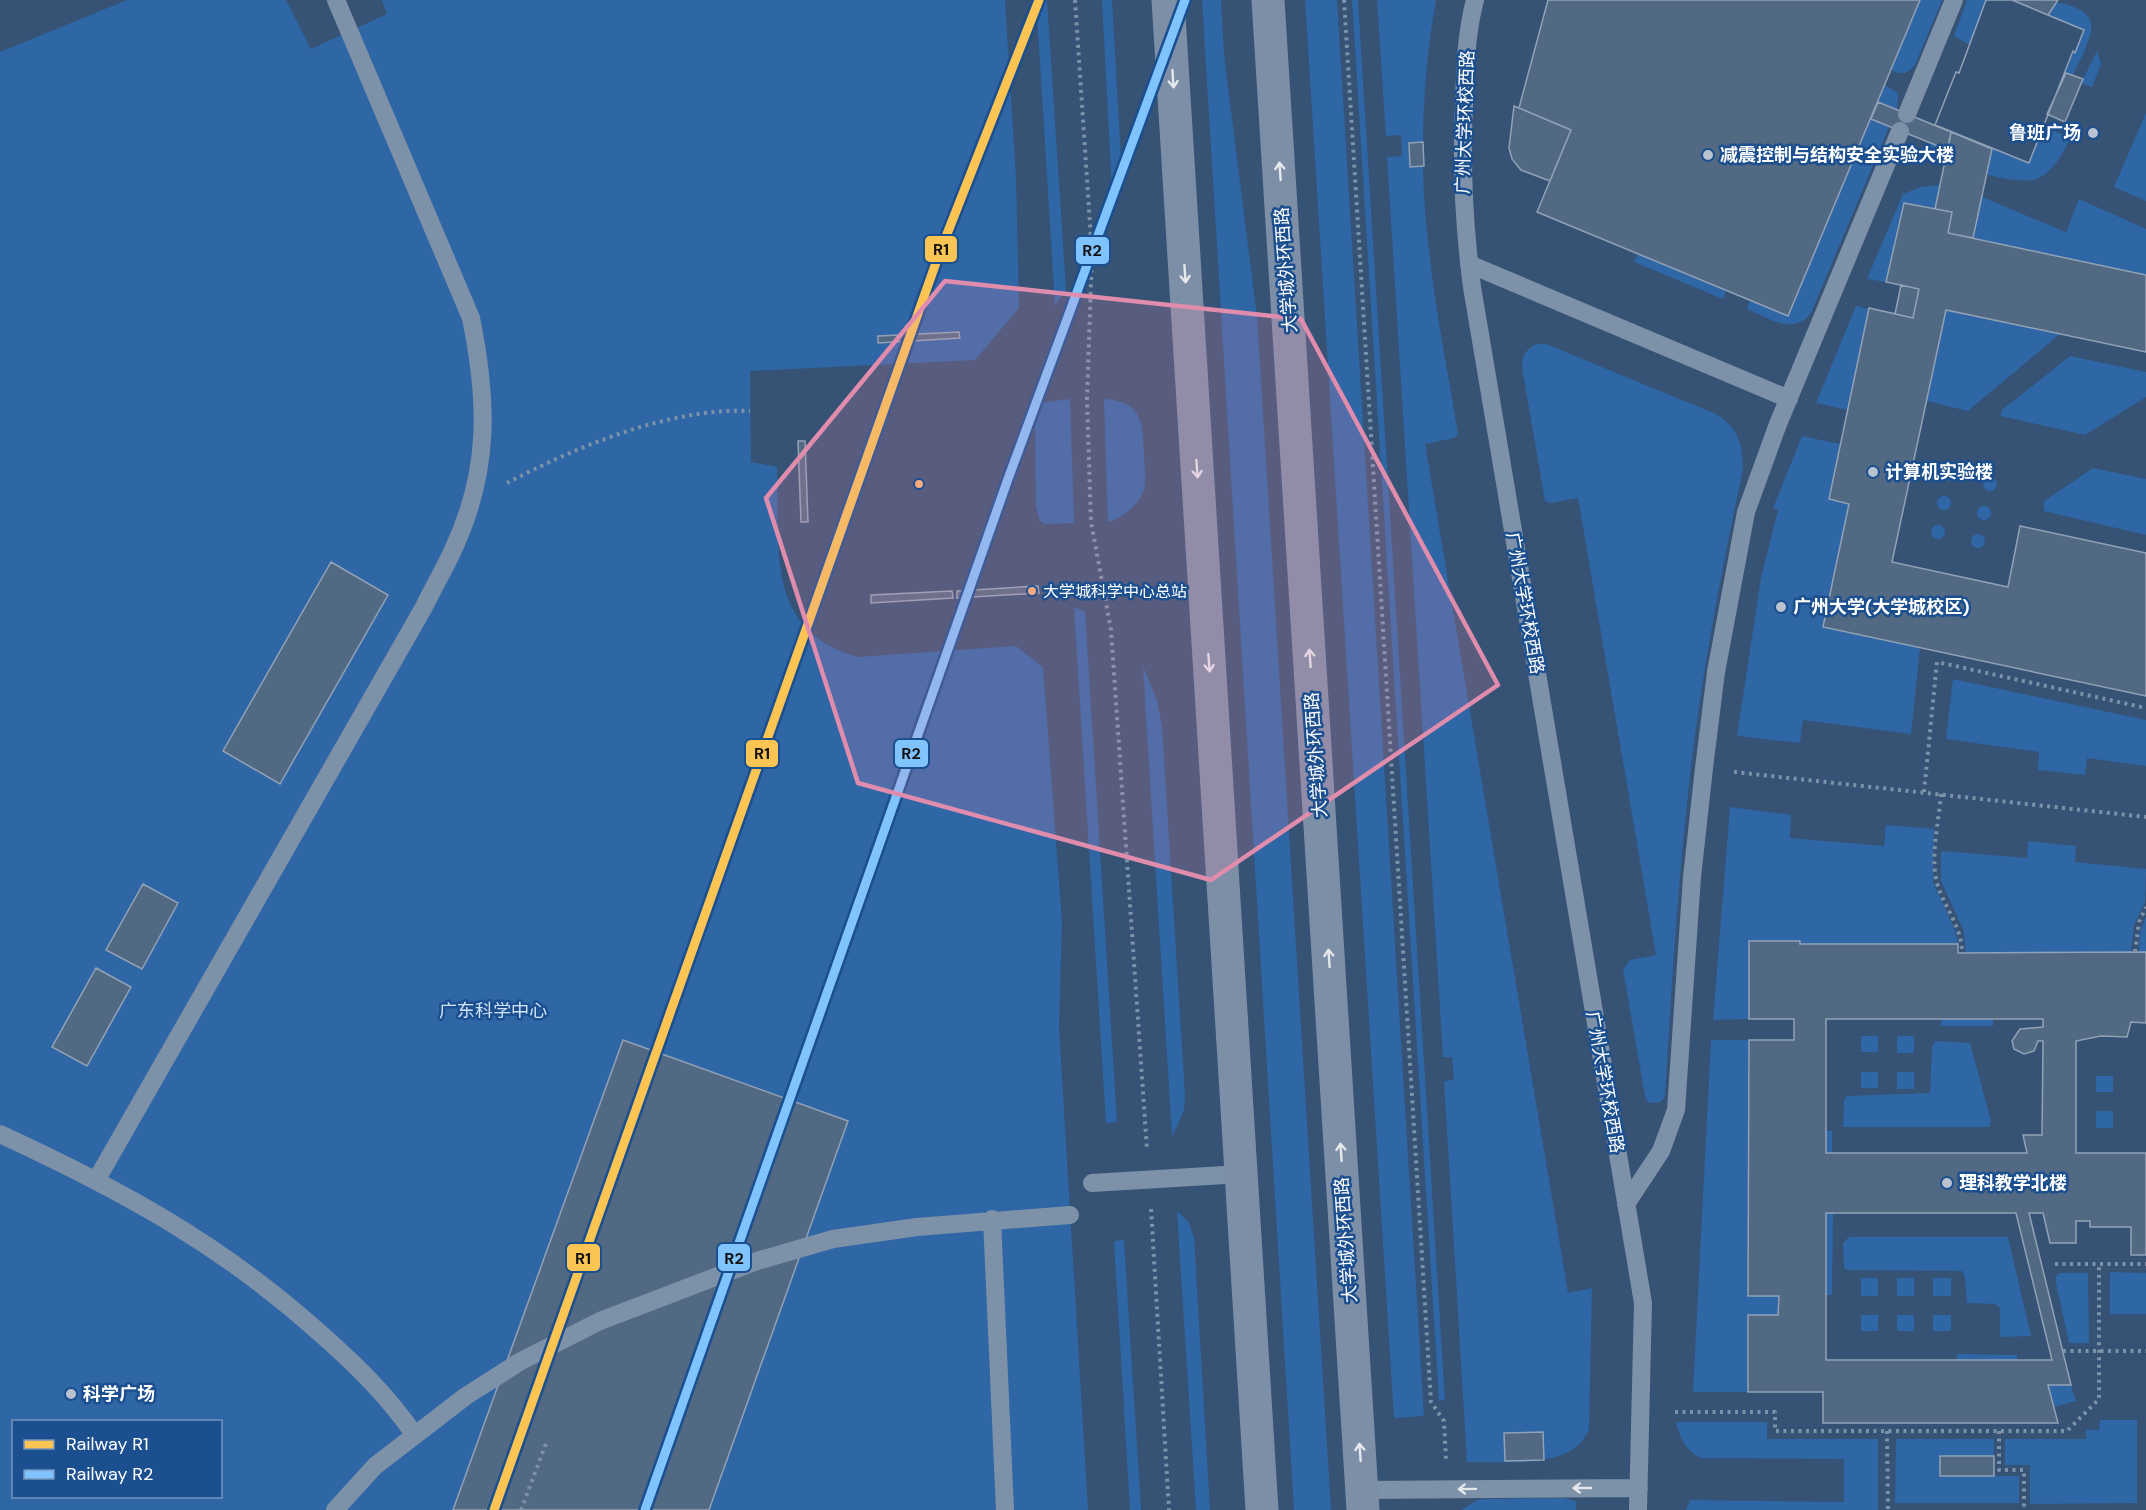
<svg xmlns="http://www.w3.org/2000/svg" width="2146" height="1510" viewBox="0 0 2146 1510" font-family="'DM Sans','Noto Sans SC',sans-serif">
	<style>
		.green { fill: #2f66a5; fill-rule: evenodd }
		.building { fill: #526984; stroke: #92a2b6; stroke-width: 1.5; fill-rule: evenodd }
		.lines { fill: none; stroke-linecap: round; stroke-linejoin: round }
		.path { stroke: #7d92a8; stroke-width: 4; stroke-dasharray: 3 4.5; stroke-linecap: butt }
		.lane { stroke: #7d92a8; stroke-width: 18 }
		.primary { stroke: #7d8ea7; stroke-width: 33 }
		.rail-1-casing { stroke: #1b4f8f; stroke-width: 14 }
		.rail-2-casing { stroke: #1b4f8f; stroke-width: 14 }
		.rail-1 { stroke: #fcc553; stroke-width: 9 }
		.rail-2 { stroke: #80c4ff; stroke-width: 9 }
		.oneway { stroke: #e5e8ed }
		.oneway2 { stroke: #e5e9ee }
		.marked { fill: #e08cad; fill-opacity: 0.2; stroke: #e08cad; stroke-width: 4.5; stroke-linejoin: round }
		.poi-dot { fill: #b9c2ce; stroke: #1b4f8f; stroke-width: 2 }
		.bus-dot { fill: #ffa980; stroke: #1b4f8f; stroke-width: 2 }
		.labels { text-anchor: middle; stroke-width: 5; stroke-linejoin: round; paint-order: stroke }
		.bus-label { font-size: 16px; fill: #fff; stroke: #1b4f8f; text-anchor: start }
		.street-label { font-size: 18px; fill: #fff; stroke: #1b4f8f }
		.poi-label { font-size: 18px; font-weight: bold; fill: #fff; stroke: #1b4f8f; text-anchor: start }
		.park-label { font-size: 18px; fill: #cfe3fa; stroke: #1b4f8f }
		.line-badge { stroke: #1b4f8f; stroke-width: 2 }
		.pale-badge-label { font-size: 16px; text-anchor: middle; font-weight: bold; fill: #111 }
	</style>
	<rect width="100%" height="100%" fill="#365274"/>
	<!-- green -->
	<path class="green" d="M127 0H286L311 49 387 14 382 0H1005L1016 177 1019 308 975 360 750 371 751 462 777 467C780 546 763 631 858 657L1016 646 1043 667 1062 922 1059 1027 1088 1510H0V52ZM14 1422H220V1496H14Z
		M1036 0H1047L1066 290 1055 305Z
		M1102 0H1112L1122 177 1113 210Z
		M1202 0H1221L1224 55 1257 317 1331 1510H1294Z
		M1305 0H1337L1424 1416 1394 1418Z
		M1352 0H1358L1445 1400 1439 1401Z
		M1377 0H1436C1423 69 1419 161 1427 231 1433 299 1447 366 1458 434L1454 438 1425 444 1568 1293 1592 1288 1589 1429C1574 1471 1503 1461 1467 1462L1444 1081 1454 1080 1452 1057H1443L1387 157 1402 156 1401 135 1386 136Z
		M1920 0H1942L1915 65C1908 74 1901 75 1891 70Z
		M1967 0H1986L1970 45 1954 36Z
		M2012 0C2038 0 2097 0 2091 31 2088 46 2079 62 2073 75L2065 72 2084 30Z
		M2097 51 2101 64 2092 87 2081 83Z
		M1885 85 1898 93 1897 108 1811 313C1793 336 1769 318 1747 309L1750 301 1788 316Z
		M2146 113V201L2114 187Z
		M1935 125 2029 163 2042 126 2070 138C2064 153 2053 171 2039 178 2017 189 1940 163 1927 143Z
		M1940 185 1963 189 2066 232 2079 199 2146 229V275L1948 233 1952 212 1904 203 1886 282 1867 279 1903 194 1921 187Z
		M1638 254 1726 291 1723 299 1634 262Z
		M1856 306 1869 309 1848 410 1816 403Z
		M1946 310 2060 334 1968 411 1927 401Z
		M1537 344H1546L1716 414C1738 428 1743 444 1743 469 1719 583 1697 698 1686 814 1676 907 1671 1001 1665 1095 1663 1103 1656 1104 1648 1102L1645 1096 1623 970 1630 960 1656 955 1578 498 1551 503 1545 501 1522 367C1522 354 1527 349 1537 344Z
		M2070 356 2146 372V397L2085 435 2001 416 2002 410Z
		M1070 399 1074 523 1044 524 1040 521 1036 507 1035 415 1040 403Z
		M1104 399C1143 401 1143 424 1144 456 1144 466 1147 479 1144 489 1140 504 1125 515 1112 521H1108Z
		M1802 436 1840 444 1829 499 1849 504 1920 648 1911 734 1803 720 1800 743 1737 736 1761 578 1778 510 1773 508Z
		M1943 474a7 7 0 1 1 14 0a7 7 0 1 1-14 0Z
		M2093 468 2146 479V535L2044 511V501Z
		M1983 484a7 7 0 1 1 14 0a7 7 0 1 1-14 0Z
		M1937 503a7 7 0 1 1 14 0a7 7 0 1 1-14 0Z
		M1977 513a7 7 0 1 1 14 0a7 7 0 1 1-14 0Z
		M1931 532a7 7 0 1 1 14 0a7 7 0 1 1-14 0Z
		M1971 541a7 7 0 1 1 14 0a7 7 0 1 1-14 0Z
		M1074 607 1085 612 1117 1122 1106 1123Z
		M1143 666 1157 701 1162 727 1185 1095 1184 1110 1172 1137Z
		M1953 679 2146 720V766L2087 758 2085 775 2038 770 2039 752 1946 739Z
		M1730 807 1791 815 1790 838 1884 846 1886 825 1934 829 1933 882 1955 930 1958 944H1800L1799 941H1749V1019L1713 1020Z
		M2028 841 2076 846 2075 862 2146 869 2145 902 2134 925 2131 952 1966 953 1963 929 1941 881V851L2027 858Z
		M2146 916V952H2139L2140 933Z
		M1941 1019H1993V1026H1941Z
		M1861 1036H1878V1052H1861Z
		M1897 1036H1914V1053H1897Z
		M1711 1040H1749L1748 1296H1779L1778 1315H1748V1392H1693Z
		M1935 1041 1970 1043 1991 1121 1989 1127H1843L1844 1100 1847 1096 1930 1093 1932 1047Z
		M1861 1072H1878V1088H1861Z
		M1897 1072H1914V1089H1897Z
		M2096 1076H2113V1092H2096Z
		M2096 1111H2113V1128H2096Z
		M1826 1131H1832V1153H1826Z
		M1177 1211 1188 1221 1194 1237 1210 1510H1196Z
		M1826 1213H1833L1832 1295H1826Z
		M1849 1237H2008L2031 1336 2000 1337V1308L1995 1304 1967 1303 1965 1277 1962 1271 1847 1270 1844 1268 1843 1243Z
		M1124 1240 1141 1510H1130L1114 1241Z
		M2110 1272 2146 1273V1314H2110Z
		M2059 1273H2088L2089 1343H2069L2055 1278Z
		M1861 1278H1878V1296H1861Z
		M1897 1278H1914V1296H1897Z
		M1933 1278H1951V1296H1933Z
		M1861 1315H1878V1331H1861Z
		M1897 1315H1914V1331H1897Z
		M1933 1315H1951V1331H1933Z
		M1957 1354 2017 1355V1361H1957Z
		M2048 1385H2071L2076 1401 2054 1407Z
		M2100 1420H2137V1503L2030 1504V1465H2005V1439H2086V1430H2099Z
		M1676 1422H1767V1439H1878V1510H1686L1690 1500 1844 1502V1459L1702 1458C1686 1452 1680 1438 1676 1422Z
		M1896 1439H1994V1456H1940V1476H2019V1503H1895Z
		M1564 1498 1576 1501V1510H1462L1477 1500 1487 1499Z"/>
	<!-- building -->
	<path class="building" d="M1548 0H1920L1788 316 1537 212 1571 130 1519 108Z
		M1986 0H2012L2084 30 2075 53 2073 51 2029 163 1935 125 1956 72 1959 73Z
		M1986 0H2012L2084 30 2075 53 2073 51 2029 163 1935 125 1956 72 1959 73Z
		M2012 0H2058L2048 15Z
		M2066 73 2083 79 2065 122 2047 114Z
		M1878 102 1951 132 1948 150 1871 119Z
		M1514 106 1571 130 1550 181 1521 170 1512 159 1509 148Z
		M1951 132 1992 149 1973 238 1948 233 1952 212 1935 209Z
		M1423 142 1424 166 1410 167 1409 143Z
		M1904 203 1952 212 1948 233 2146 275V352L1946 310 1892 562 2008 587 2020 526 2146 553V696L1823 627 1849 504 1829 499 1869 308 1913 318 1919 289 1886 282Z
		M1901 285 1919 289 1913 318 1895 314Z
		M959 332 960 338 878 343V336Z
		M798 441H805L808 522H801Z
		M331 562 388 595 280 784 223 751Z
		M1038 586 1039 593 957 598V591Z
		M952 591 953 598 871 603V595Z
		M143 884 178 903 142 969 106 950Z
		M1749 941H1800V944H1958V953L2146 952V1023L2131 1022 2127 1037 2101 1036 2076 1041V1153H2146V1255H2131V1227H2090V1221H2076V1243H2050L2043 1213H2029L2071 1385H2048L2058 1423H1823V1392H1748V1315H1778L1779 1296H1748L1749 1040H1794V1019H1749ZM1826 1019H2043V1027L2020 1029 2012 1041 2014 1049 2024 1054 2034 1051 2038 1041H2043L2042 1135H2023L2027 1153H1826ZM1826 1213H2016L2052 1360H1826Z
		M96 968 131 987 87 1066 52 1047Z
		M623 1040 848 1121 709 1510H453Z
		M1543 1432 1544 1460 1505 1461 1504 1433Z
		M1940 1456H1994V1476H1940Z"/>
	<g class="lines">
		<!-- path -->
		<path class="path" d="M1075 0 1092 254 1087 399 1091 522 1111 630 1147 1150
			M1344 0 1431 1402 1444 1421 1446 1460
			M507 483C576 447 671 407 750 411
			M1734 772 2146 817
			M1924 792 1937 662 2146 708
			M1941 794C1939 821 1930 857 1937 883 1944 908 1962 926 1962 953
			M2135 952 2139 922 2146 907
			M1151 1209 1169 1510
			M2055 1264H2146
			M2063 1351H2146
			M1675 1412H1775V1431H2067L2099 1399V1264
			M1887 1431 1888 1510
			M1999 1431V1470H2024V1510
			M521 1510 547 1441"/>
		<!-- lane -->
		<path class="lane" d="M1475 0C1466 34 1465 69 1464 104 1461 166 1464 226 1472 287L1643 1303 1638 1510
			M1907 114 1954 0
			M1469 264 1789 399
			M0 1134C121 1190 221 1244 321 1334 357 1366 386 1394 414 1434
			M97 1179 424 607C433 588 444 570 453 550 490 471 488 402 471 318L336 0
			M1092 1183 1241 1174
			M1626 1204 1661 1151 1676 1110 1692 877 1704 768 1716 672 1746 512 1778 424 1900 131
			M992 1219 1005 1510
			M1362 1490 1639 1488
			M335 1510 375 1466 466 1396 521 1361 600 1321 757 1261 833 1239 917 1227 1070 1215"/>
		<!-- primary -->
		<path class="primary" d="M1168 0 1262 1510
			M1268 0 1363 1510"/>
		<!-- rail-1 casing -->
		<g class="rail-1-casing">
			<path id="rail-1" d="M494 1510 938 257 1039 0"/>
		</g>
		<!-- rail-2 casing -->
		<g class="rail-2-casing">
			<path id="rail-2" d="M645 1510 1008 479 1185 0"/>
		</g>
		<!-- rail-1 -->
		<use href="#rail-1" class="rail-1"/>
		<!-- rail-2 -->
		<use href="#rail-2" class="rail-2"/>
	</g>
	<!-- one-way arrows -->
	<defs><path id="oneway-shaft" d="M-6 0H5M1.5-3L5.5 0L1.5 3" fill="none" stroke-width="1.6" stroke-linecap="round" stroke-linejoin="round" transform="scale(1.5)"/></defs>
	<g class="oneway">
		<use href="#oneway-shaft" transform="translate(1173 79) rotate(86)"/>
		<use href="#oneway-shaft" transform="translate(1280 171) rotate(-94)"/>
		<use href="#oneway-shaft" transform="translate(1185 274) rotate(86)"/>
		<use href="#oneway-shaft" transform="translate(1197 469) rotate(86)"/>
		<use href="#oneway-shaft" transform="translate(1310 658) rotate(-94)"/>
		<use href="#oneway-shaft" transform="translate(1209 663) rotate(86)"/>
		<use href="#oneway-shaft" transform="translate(1329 958) rotate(-94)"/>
		<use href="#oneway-shaft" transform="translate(1341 1152) rotate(-94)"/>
		<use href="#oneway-shaft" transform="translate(1360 1452) rotate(-94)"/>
	</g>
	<g class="oneway2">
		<use href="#oneway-shaft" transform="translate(1582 1488) rotate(180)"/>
		<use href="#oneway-shaft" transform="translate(1467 1489) rotate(179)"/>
	</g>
	<!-- marked area -->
	<path class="marked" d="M945 281 1301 319 1498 685 1211 880 858 783 766 498Z"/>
	<!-- markers -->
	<g class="poi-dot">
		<circle cx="2093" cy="133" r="6"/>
		<circle cx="1708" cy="155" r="6"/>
		<circle cx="1873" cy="472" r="6"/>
		<circle cx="1781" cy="607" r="6"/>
		<circle cx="1947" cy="1183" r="6"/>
		<circle cx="71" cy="1394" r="6"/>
	</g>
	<g class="bus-dot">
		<circle cx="919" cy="484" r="5"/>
		<circle cx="1032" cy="591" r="5"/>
	</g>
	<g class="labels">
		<!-- bus labels -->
		<g class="bus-label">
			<text x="1043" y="597">大学城科学中心总站</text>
		</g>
		<!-- street labels -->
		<g class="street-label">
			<text transform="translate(1465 122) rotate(-88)" y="6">广州大学环校西路</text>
			<text transform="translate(1286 270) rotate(-94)" y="6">大学城外环西路</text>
			<text transform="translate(1525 603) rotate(80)" y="6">广州大学环校西路</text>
			<text transform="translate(1316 755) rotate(-94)" y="6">大学城外环西路</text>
			<text transform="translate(1605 1082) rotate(80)" y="6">广州大学环校西路</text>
			<text transform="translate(1346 1240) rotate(-94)" y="6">大学城外环西路</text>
		</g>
		<!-- poi labels -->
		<g class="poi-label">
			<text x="2081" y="139" text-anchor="end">鲁班广场</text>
			<text x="1720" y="161">减震控制与结构安全实验大楼</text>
			<text x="1885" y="478">计算机实验楼</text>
			<text x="1793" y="613">广州大学(大学城校区)</text>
			<text x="1959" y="1189">理科教学北楼</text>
			<text x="83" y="1400">科学广场</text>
		</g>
		<!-- park labels -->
		<g class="park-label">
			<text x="493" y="1017">广东科学中心</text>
		</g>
	</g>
	<g class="line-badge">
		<rect x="924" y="235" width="34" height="28" rx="6" fill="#fcc553"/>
		<rect x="1075" y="236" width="35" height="29" rx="6" fill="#80c4ff"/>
		<rect x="745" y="739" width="34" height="29" rx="6" fill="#fcc553"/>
		<rect x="894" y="739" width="35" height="29" rx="6" fill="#80c4ff"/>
		<rect x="566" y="1243" width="35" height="29" rx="6" fill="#fcc553"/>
		<rect x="717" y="1243" width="34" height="29" rx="6" fill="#80c4ff"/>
	</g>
	<g class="pale-badge-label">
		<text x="941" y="255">R1</text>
		<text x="1092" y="256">R2</text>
		<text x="762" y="759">R1</text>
		<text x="911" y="759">R2</text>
		<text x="583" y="1264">R1</text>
		<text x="734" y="1264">R2</text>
	</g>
	<!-- legend -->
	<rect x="12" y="1420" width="210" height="78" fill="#1b4f8f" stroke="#7695bc" stroke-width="1.5"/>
	<rect x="24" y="1440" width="30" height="9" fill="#fcc553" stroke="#7695bc" stroke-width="1.5"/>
	<text x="66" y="1450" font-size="18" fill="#ffffff">Railway R1</text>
	<rect x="24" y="1470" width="30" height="9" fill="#80c4ff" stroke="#7695bc" stroke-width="1.5"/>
	<text x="66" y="1480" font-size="18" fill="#ffffff">Railway R2</text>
</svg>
